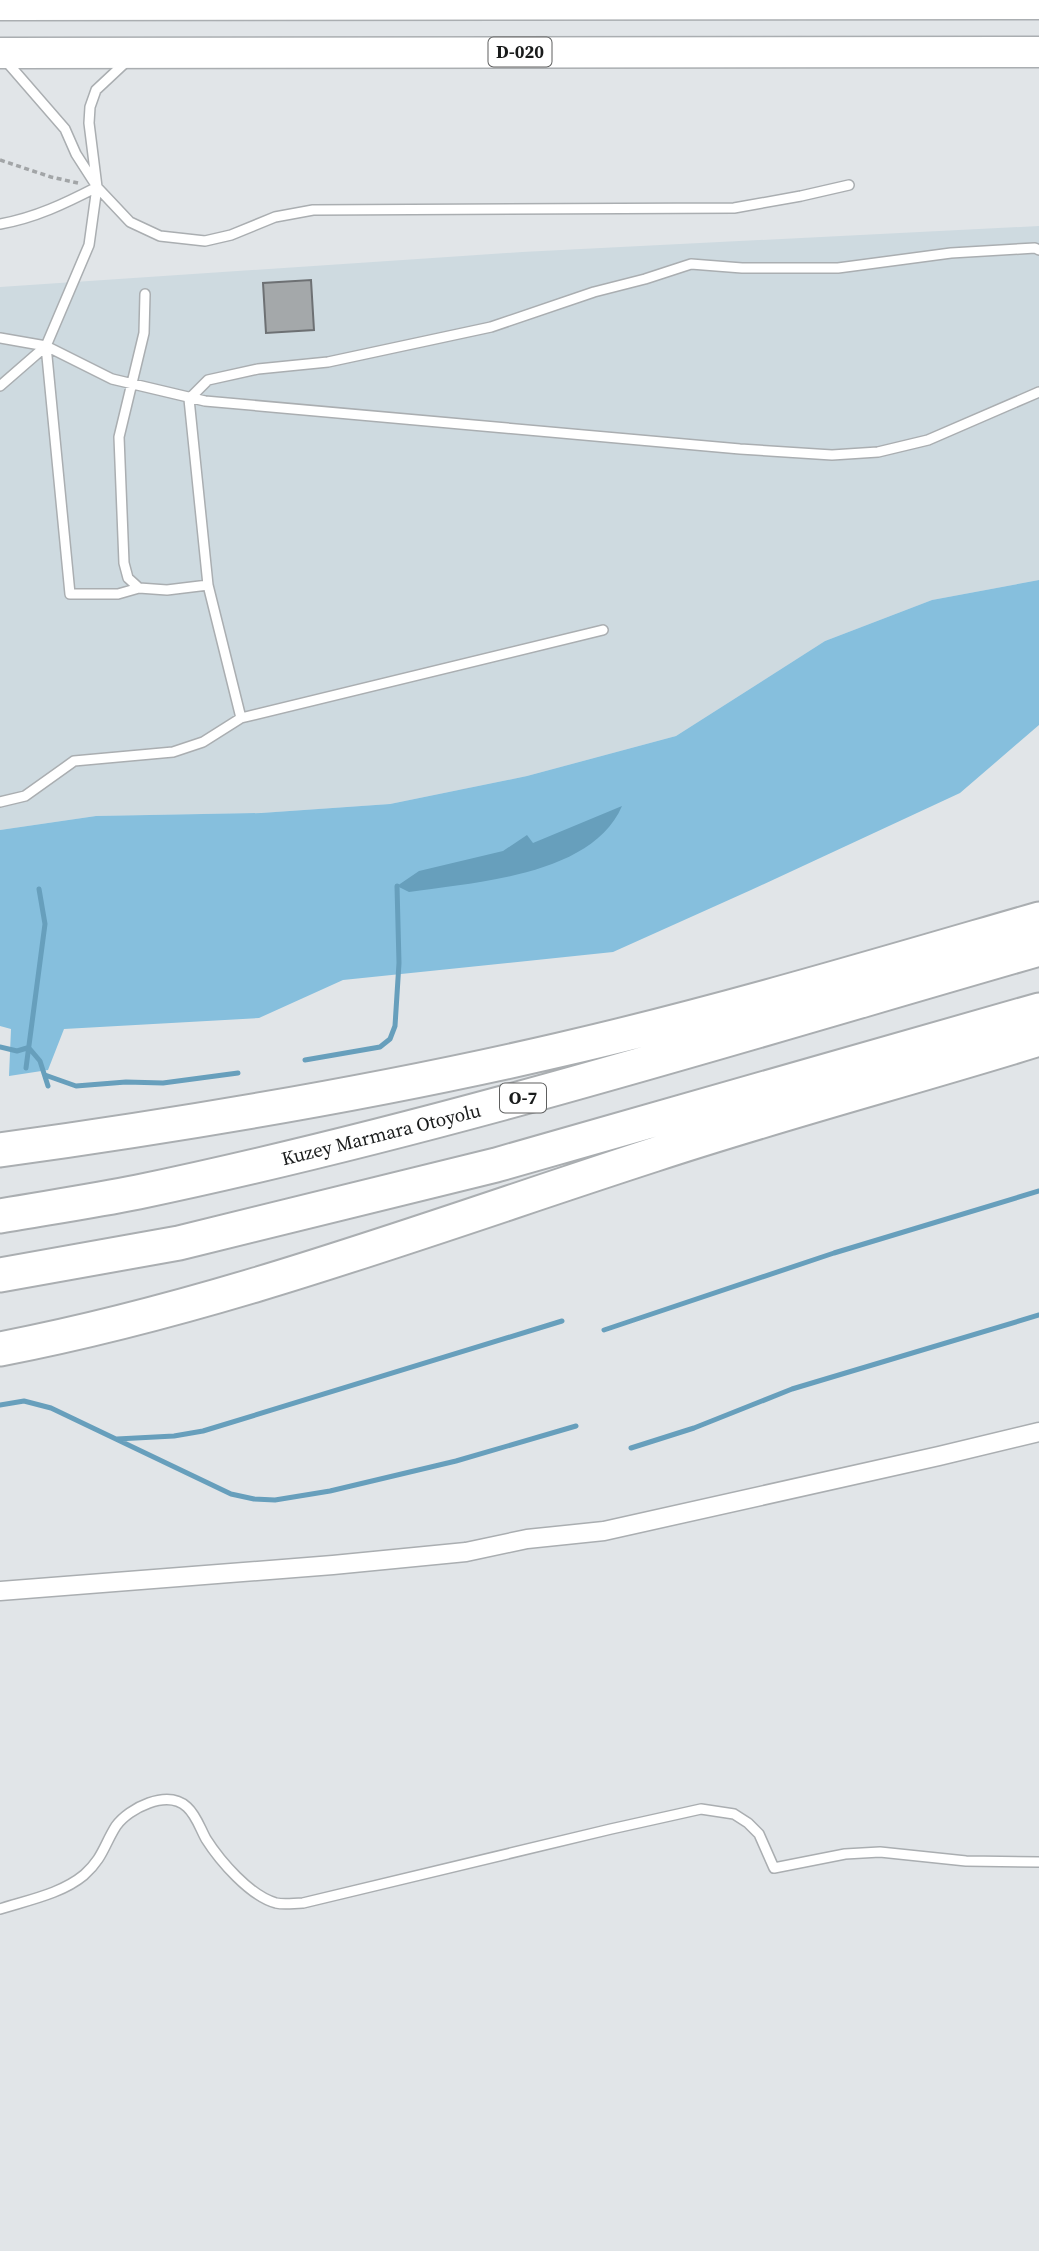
<svg xmlns="http://www.w3.org/2000/svg" width="1039" height="2251" viewBox="0 0 1039 2251" font-family="'Source Serif 4',serif">
	<style>
		.built { fill: #cedae0 }
		.forest { fill: #86bfdd }
		.water { fill: #679fbc }
		.lines { fill: none; stroke-linecap: round; stroke-linejoin: round }
		.stream { stroke: #679fbc; stroke-width: 5 }
		.building { fill: #a4a8aa; stroke: #6d7073; stroke-width: 2 }
		.service-casing { stroke: #aaaeb1; stroke-width: 12 }
		.minor-casing { stroke: #aaaeb1; stroke-width: 21 }
		.trunk-casing { stroke: #aaaeb1; stroke-width: 33 }
		.motorway-casing { stroke: #aaaeb1; stroke-width: 37 }
		.path { stroke: #a2a5a7; stroke-width: 3.5; stroke-dasharray: 5 3.5; stroke-linecap: butt }
		.service { stroke: #fff; stroke-width: 9 }
		.minor { stroke: #fff; stroke-width: 18 }
		.trunk { stroke: #fff; stroke-width: 30 }
		.motorway { stroke: #fff; stroke-width: 33 }
		.labels { text-anchor: middle; stroke-width: 7; stroke-linejoin: round; paint-order: stroke }
		.shield { fill: #fff; stroke: #5e5f5f; stroke-width: 2 }
		.shield-label { font-size: 18px; font-weight: bold; fill: #191b1b }
		.street-label { font-size: 19px; fill: #191b1b; stroke: #fff }
	</style>
	<rect width="100%" height="100%" fill="#e1e5e8"/>
	<!-- built -->
	<path class="built" d="M1039 226V580L932 600 825 641 676 736 527 776 390 804 261 813 96 816 0 830V287L522 252Z"/>
	<!-- forest -->
	<path class="forest" d="M1039 580V725L960 793 751 890 613 952 343 980 259 1018 64 1029 48 1070 9 1076 11 1029 0 1026V830L96 816 261 813 390 804 527 776 676 736 825 641 932 600Z"/>
	<!-- water -->
	<path class="water" d="M622 806C592 876 475 882 409 892L397 886 419 871 503 851 527 835 533 843Z"/>
	<g class="lines">
		<!-- stream -->
		<path class="stream" d="M0 1047 17 1051 27 1048
			M29 1048 40 1061 48 1086
			M305 1060 380 1047 390 1039 395 1026 399 963 397 886
			M26 1068 45 924 39 889
			M45 1075 76 1086 126 1082 163 1083 238 1073
			M604 1330 834 1253 1039 1191
			M0 1405 24 1401 51 1408 231 1494 254 1499 275 1500 330 1491 456 1461 576 1426
			M117 1439 174 1436 203 1431 562 1321
			M631 1448 694 1428 792 1389 1039 1315"/>
	</g>
	<!-- building -->
	<path class="building" d="M311 280 314 330 266 333 263 283Z"/>
	<g class="lines">
		<!-- service casing -->
		<g class="service-casing">
			<path id="service" d="M6 61 65 129 76 154 94 182
				M0 224C35 218 66 203 97 187L130 222 160 236 205 241 231 235 275 217 313 210 734 208 801 196 849 185
				M145 294 144 333 119 437 124 563 128 578 139 588 167 590 208 585
				M0 338 46 346 112 379 205 401 740 449 832 455 878 452 928 440 1039 392
				M46 346 70 594H118L139 588
				M0 386 46 346 89 245 97 187 89 123 90 107 96 90 127 61
				M603 630 241 718 208 585 189 399 208 380 258 369 328 362 491 327 594 292 645 279 691 264 742 268H838L951 253 1035 248 1039 250
				M0 802 25 796 74 761 173 752 203 742 241 718
				M0 1909C28 1900 61 1894 84 1875 103 1858 104 1845 116 1826 129 1808 167 1789 187 1807 196 1815 200 1828 206 1839 220 1861 250 1896 276 1903 285 1905 294 1903 303 1903L611 1829 701 1809 734 1814 748 1823 759 1834 774 1868 845 1854 880 1852 966 1861 1039 1862"/>
		</g>
		<!-- minor casing -->
		<g class="minor-casing">
			<path id="minor" d="M0 1591 333 1565 466 1552 527 1539 604 1531 939 1456 1039 1432"/>
		</g>
		<!-- trunk casing -->
		<g class="trunk-casing">
			<path id="trunk" d="M0 5 1039 4
				M0 53 1039 52"/>
		</g>
		<!-- motorway casing -->
		<g class="motorway-casing">
			<path id="motorway" d="M0 1150C187 1124 374 1093 559 1050 720 1013 880 965 1039 919
				M0 1216C46 1208 93 1201 138 1192 443 1128 740 1035 1039 949
				M0 1275 179 1243 496 1165 1039 1010
				M0 1349C223 1306 437 1225 653 1155 780 1113 910 1079 1039 1039"/>
		</g>
		<!-- path -->
		<path class="path" d="M0 160 51 177 78 183"/>
		<!-- service -->
		<use href="#service" class="service"/>
		<!-- minor -->
		<use href="#minor" class="minor"/>
		<!-- trunk -->
		<use href="#trunk" class="trunk"/>
		<!-- motorway -->
		<use href="#motorway" class="motorway"/>
	</g>
	<g class="labels">
		<!-- shield labels -->
		<g class="shield">
			<rect x="488.5" y="37.5" width="63" height="29" rx="5"/>
			<rect x="500" y="1083.5" width="46" height="29" rx="5"/>
		</g>
		<g class="shield-label">
			<text x="520" y="58">D-020</text>
			<text x="523" y="1104">O-7</text>
		</g>
		<!-- street labels -->
		<g class="street-label">
			<text transform="translate(381 1134) rotate(-14)" y="7">Kuzey Marmara Otoyolu</text>
		</g>
	</g>
</svg>
